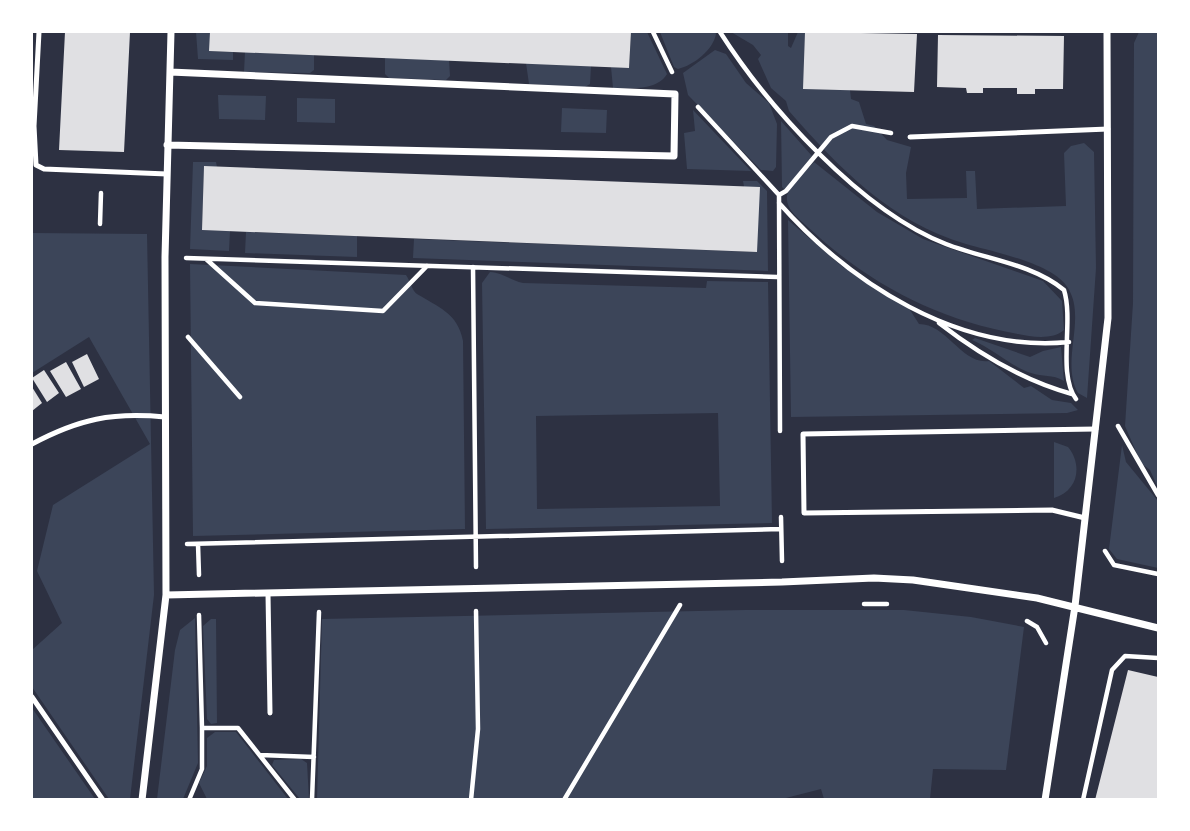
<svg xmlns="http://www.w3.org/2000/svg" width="1190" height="831" viewBox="0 0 1190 831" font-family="Cabin,sans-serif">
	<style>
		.green { fill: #3c4559; fill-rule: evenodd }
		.building { fill: #e0e0e3 }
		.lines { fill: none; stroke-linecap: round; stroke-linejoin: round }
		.path { stroke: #fff; stroke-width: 4.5 }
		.service { stroke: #fff; stroke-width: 5 }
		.minor { stroke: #fff; stroke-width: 7 }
	</style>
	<rect width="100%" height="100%" fill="#2d3142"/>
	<!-- green -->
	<path class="green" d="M196 32H210V51L233 52V60L198 59Z
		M631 32H647L667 74C657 91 631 88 613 88L611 67 629 68Z
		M660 32H715L716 34C713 50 694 65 678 69L674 67Z
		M731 32H788V46L791 48 798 32H805L804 89 850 90 851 99 859 102 866 124 874 126 887 140 911 147 906 173 907 199 967 198 966 171H975L977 209 1066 206 1064 153 1071 146 1084 143 1094 152 1096 268 1087 398 1078 393C1060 361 1087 319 1068 288 1053 263 993 252 966 244 891 222 839 168 789 111L786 101 771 88 758 59 761 55 753 45Z
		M1139 32H1158V488L1150 470 1141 463 1125 426 1133 303 1134 43Z
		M715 50 726 54 746 83 769 103 777 124 776 167 773 171 761 170 688 95 683 73Z
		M245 52 314 55V70L310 73 244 72Z
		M385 58 449 60 450 76 446 80 389 78 385 74Z
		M526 63 591 66 590 84 585 87 529 84Z
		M218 95 266 96 265 120 219 119Z
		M297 98 335 99V123L297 122Z
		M562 108 607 110 606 133 561 132Z
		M693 110 751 171 687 169 684 133 695 131Z
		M781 121 812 156 785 190 782 187Z
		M193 162H216L217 167 204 166 202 230 230 231 229 251 190 249Z
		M814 162 877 212 923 239 1043 281 1062 301 1064 330C1053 340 1032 337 1018 334 938 320 869 284 810 229 802 221 788 212 787 200 785 187 806 171 814 162Z
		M743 181H757L767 191 768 271 413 258 414 239 756 252Z
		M788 220 843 267 910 310 919 324C947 324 962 365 989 361L1024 388 1031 386 1052 400 1071 403 1078 410 1067 413 791 417Z
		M246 232 357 236V257L245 253Z
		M32 233 147 234 154 595 130 799H109L32 687V650L62 623 37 571 53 505 150 444 89 337 32 373Z
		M190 264 406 275C410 280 412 291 417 294 438 307 458 313 463 341L465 529 193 536Z
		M490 272C503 273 510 280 523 283L706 288 707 281 768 282 772 523 486 529 482 283ZM718 413 720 506 537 509 536 416Z
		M975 338 1030 357 1043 351 1061 347 1064 381C1052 374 1043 377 1031 373 1010 366 992 348 972 340Z
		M1054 442 1068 447C1083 465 1078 491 1054 498Z
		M1122 445 1126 462 1158 501V568L1117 559 1109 549Z
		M745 610H904L971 617 1024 627 1006 770 933 769 930 799H824L821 789 778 800H317L322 619Z
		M195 618 198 763 183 799H157L175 650 180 630Z
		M211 619H216L217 723 211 724 207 719 203 626Z
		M32 708 95 799H32Z
		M215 732H236L288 799H207L199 783 207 766V738Z
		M301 759 307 763 309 799H300L272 765 274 760Z"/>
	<!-- building -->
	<path class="building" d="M65 32H130L124 152 59 150Z
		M210 32H631L629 68 209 51Z
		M805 32 917 34 914 92 803 89Z
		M938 35 1064 36 1063 89H1035V94H1017V88H983V93H967L966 88 937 87Z
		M204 166 760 187 757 252 202 230Z
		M87 354 99 379 84 387 72 362Z
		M66 362 81 389 66 397 50 371Z
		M44 370 59 393 47 402 32 378Z
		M32 387 42 403 32 411Z
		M1128 670 1158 677V800H1095Z"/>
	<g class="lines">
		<!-- path -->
		<path class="path" d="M653 32 672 72
			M720 32C768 107 861 211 946 244 984 259 1031 263 1064 290 1074 322 1057 373 1076 399
			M698 107 779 195 780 431
			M779 195 786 191 831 137 852 126 891 133
			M779 203C850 283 958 353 1069 342
			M100 224 101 193
			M186 258 777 277
			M206 259 255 303 383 311 427 266
			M473 267 476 567
			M939 323C979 354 1024 381 1072 394
			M188 337 240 397
			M1118 426 1158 495
			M781 517 782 561
			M187 544 781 529
			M198 544 199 575
			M1105 551 1114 565 1158 574
			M864 604H887
			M199 615 202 728H238L295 800
			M1027 621 1037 627 1046 643
			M260 755 314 757
			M189 800 202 769V728
			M312 800 319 612
			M471 800 478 729 476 611
			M564 800 680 605
			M1083 800 1112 670 1125 656 1158 658"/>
		<!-- service -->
		<path class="service" d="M39 32 34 126 36 165 44 169 167 174
			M910 137 1108 129
			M32 444C79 419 112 412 165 417
			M1085 518 1052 510 804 513 803 434 1096 429
			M268 594 270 713
			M32 697 103 800"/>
		<!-- minor -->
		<path class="minor" d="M167 145 674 156 675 94 170 72
			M166 595 782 582 874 578 913 580 1037 598 1158 628
			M142 800 166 595 165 257 171 32
			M1045 800 1075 606 1108 318 1107 32"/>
	</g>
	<!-- border -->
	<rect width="1190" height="831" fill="none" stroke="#ffffff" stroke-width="66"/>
</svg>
